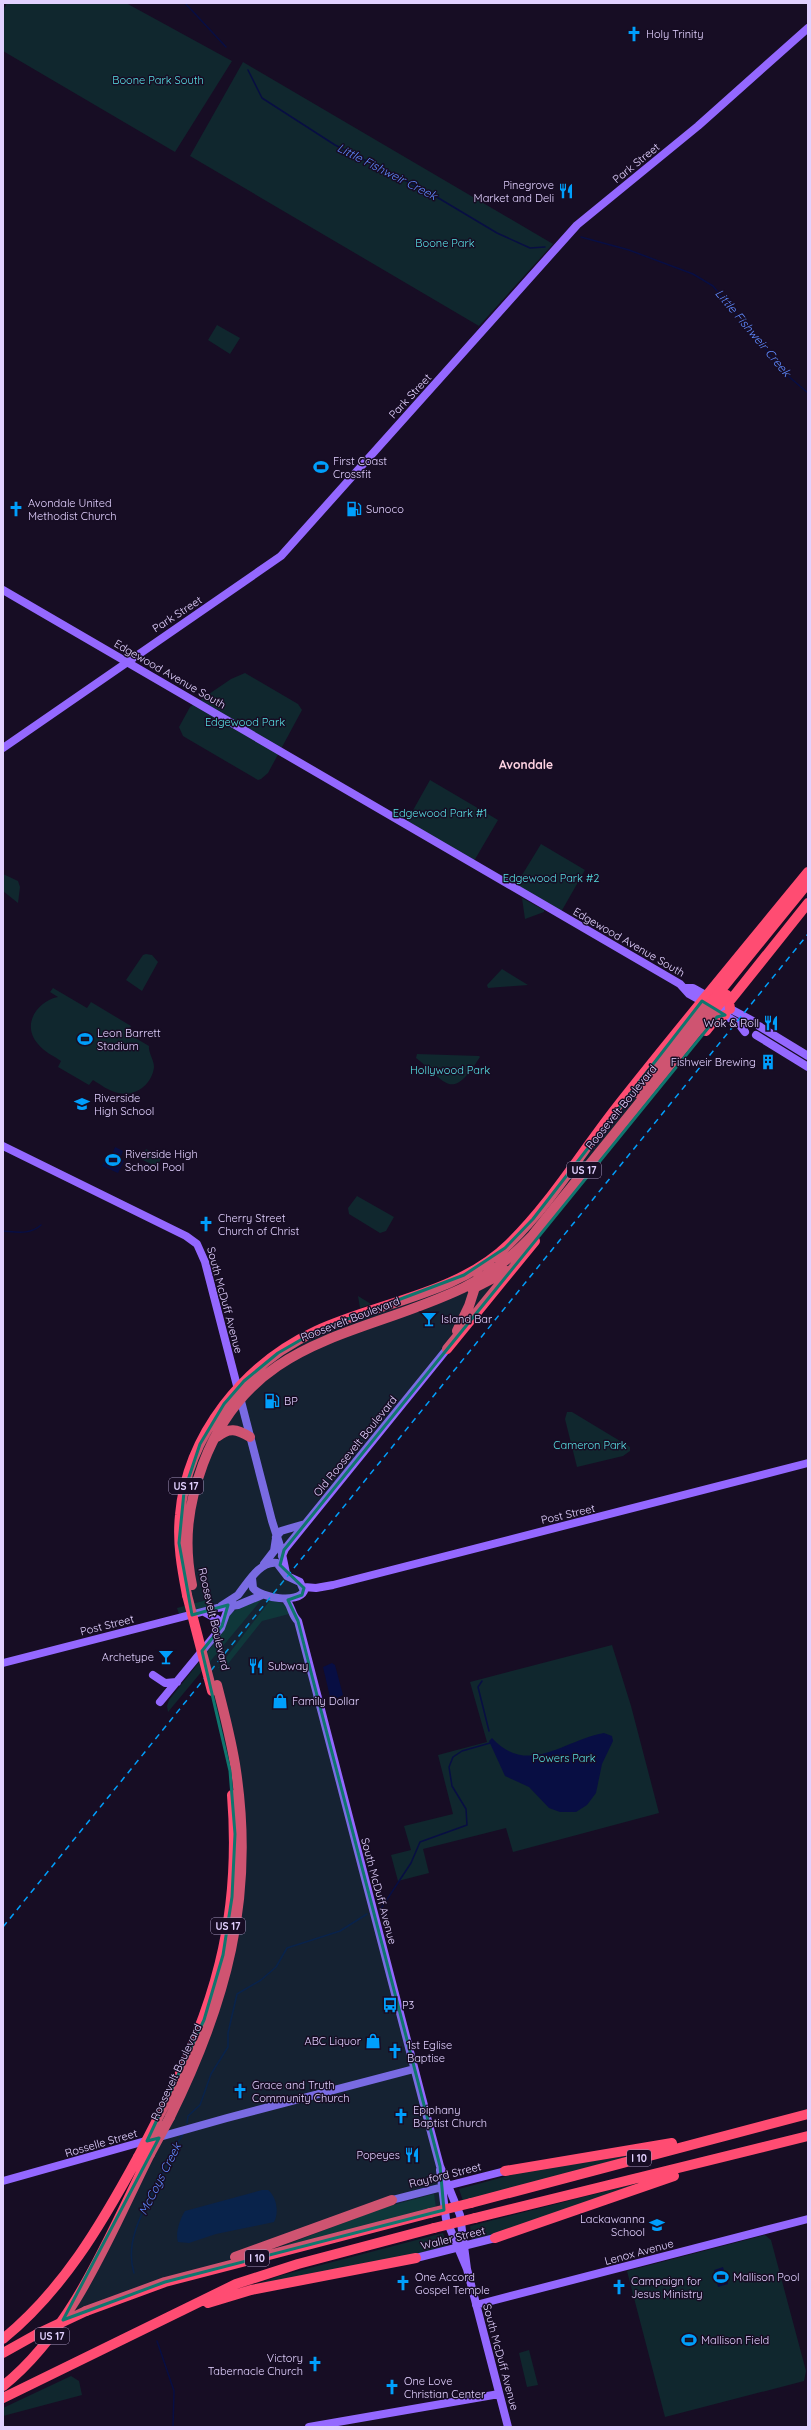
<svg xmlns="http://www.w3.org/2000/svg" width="811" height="2430" viewBox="0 0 811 2430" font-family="Quicksand,sans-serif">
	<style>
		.green { fill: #10272e }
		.water { fill: #080e43 }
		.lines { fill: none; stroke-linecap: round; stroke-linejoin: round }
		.stream { stroke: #080e43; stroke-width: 1.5 }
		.secondary { stroke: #9468ff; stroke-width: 8 }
		.highway { stroke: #ff4c72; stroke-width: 10 }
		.rail { stroke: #009ffc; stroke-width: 1.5; stroke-dasharray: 6 5; stroke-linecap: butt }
		.highway-bridge { stroke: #ff4c72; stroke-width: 10 }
		.marked { fill: #0f766e; fill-opacity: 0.2; stroke: #0f766e; stroke-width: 3; stroke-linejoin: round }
		.labels { text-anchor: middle; stroke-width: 3; stroke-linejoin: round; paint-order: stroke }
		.shield { fill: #170d24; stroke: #a596bd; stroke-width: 1 }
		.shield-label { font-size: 10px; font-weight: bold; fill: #e2d1ff }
		.poi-label { font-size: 11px; fill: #e2d1ff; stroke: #170d24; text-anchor: start }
		.park-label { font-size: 11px; fill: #58e1e4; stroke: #170d24 }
		.street-label { font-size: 11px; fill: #e2d1ff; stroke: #170d24 }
		.water-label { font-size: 12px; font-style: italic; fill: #5f8aff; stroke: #170d24 }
		.neighbourhood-label { font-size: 12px; font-weight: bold; fill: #ffd3e3; stroke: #170d24 }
	</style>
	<rect width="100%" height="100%" fill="#170d24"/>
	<!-- green -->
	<path class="green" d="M7 3H126L232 61 175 152 3 51V10Z
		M243 62 553 244 479 326 190 156Z
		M217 325 240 338 230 354 208 340Z
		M245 673 298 704 302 710 268 773 261 779 258 780 188 739 183 736 179 727 190 707 231 679Z
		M430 780 498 820 474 861 407 821Z
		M541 844 585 870 561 912 516 885Z
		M3 874 18 881 20 887 18 903 3 891Z
		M522 898 544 910V912L525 919Z
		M146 954 152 955 158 962 142 991 126 980 143 955Z
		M502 969 528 985 488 988 487 985Z
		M53 988 87 1008 91 1002 131 1026 127 1033 149 1046C148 1052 154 1060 154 1067 152 1085 135 1097 118 1093 109 1091 101 1085 93 1080L89 1085 58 1067 61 1061C54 1056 44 1052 38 1044 21 1025 37 1001 58 997L50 992Z
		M417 1054 479 1056 480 1057C450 1104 447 1081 416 1058Z
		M146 1149 162 1157 157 1167 141 1159Z
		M357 1196 394 1217 386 1231 380 1233 349 1214 348 1208Z
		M358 1296 371 1304 360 1308Z
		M567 1412H572L630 1447V1451L623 1456 577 1467 565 1419Z
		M262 1599 168 1712 167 1706 169 1700 219 1637C224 1631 225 1623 228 1617 234 1608 252 1602 262 1599Z
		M271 1599 286 1605 289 1614 262 1621 227 1665V1668H218Z
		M207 1600 208 1606 179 1614 177 1608Z
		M612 1645 631 1706 659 1813 513 1852 506 1828 423 1849 429 1873 398 1881 391 1855 411 1850 404 1826 453 1814 438 1755 487 1742 470 1682Z
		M638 2154 463 2201 459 2189 522 2172Z
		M642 2182 527 2224 472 2241 470 2226Z
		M434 2194 436 2208 265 2253 382 2208Z
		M443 2233 447 2246 395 2260 237 2291 279 2276Z
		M765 2235 771 2240 806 2371 804 2381 665 2417 627 2271Z
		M529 2350 538 2385 527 2387 519 2353Z
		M71 2376 79 2381 82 2395 3 2416V2408Z"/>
	<!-- water -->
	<path class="water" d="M115 1147 123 1151 120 1159 124 1161 118 1173 102 1166 108 1154 112 1155Z
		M332 1663 335 1665 343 1695 334 1700 330 1697 323 1667Z
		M604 1733 612 1736 613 1741 602 1764 596 1793 587 1805 576 1812H560L549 1808 529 1787 505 1776 489 1741 492 1738C528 1777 564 1740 604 1733Z
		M262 2190H268C277 2197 279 2213 274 2222L216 2234 189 2243 178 2242C175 2233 180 2219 185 2211Z
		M723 2267 728 2284 718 2287 714 2270Z"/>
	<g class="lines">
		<!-- stream -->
		<path class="stream" d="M185 3 226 47
			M248 70 262 98 335 145 430 193 497 233 530 248 545 247
			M581 237 629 250 693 274 713 286 787 375 808 393
			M3 1231C17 1232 30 1235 41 1225
			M482 1681 478 1687 489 1731
			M380 1910 411 1863 420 1842 467 1825 466 1809 452 1786 449 1767 453 1757 462 1751 490 1743
			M187 2123 188 2116 200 2105 211 2074 228 2047V2033L237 1994 261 1980 276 1967 287 1948 340 1931 367 1914
			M134 2273C123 2238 148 2203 163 2173 170 2160 175 2146 183 2134
			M157 2341 174 2391 173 2427"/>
		<!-- secondary -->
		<path class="secondary" d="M3 590 680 984 689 994 707 1004
			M3 748 281 556 577 225 698 126 808 28
			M685 988H693L711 998
			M725 1006 753 1021
			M720 1012 739 1024 745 1032
			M759 1026 808 1056
			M756 1035 808 1067
			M3 1146 186 1236 197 1244 205 1262 272 1521 281 1549 286 1573
			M276 1537 281 1531 305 1524
			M282 1556 285 1549 447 1349
			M264 1564 274 1551 276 1538
			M304 1587 316 1588 333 1585 808 1463
			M285 1599C292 1605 291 1615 298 1621L432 2136 440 2166 460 2215 467 2269
			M221 1606 238 1595C247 1584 260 1560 277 1563L287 1576 300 1582 304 1591C298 1604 261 1598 253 1588L252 1578
			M204 1612 217 1619 218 1631
			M3 1663 217 1608 238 1605 262 1595
			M153 1675 165 1683 177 1682
			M160 1702 221 1628 226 1614 232 1607
			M440 2170 446 2219 467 2269 508 2427
			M3 2181 227 2118 414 2069
			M392 2200 505 2171
			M416 2258 495 2238
			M476 2305 808 2219
			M309 2427 499 2394"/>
		<!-- highway -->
		<path class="highway" d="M721 990 808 883
			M730 1009 729 1002 808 903
			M706 1031 717 1017 725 1015
			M637 1093 701 1015
			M472 1289 507 1271
			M457 1331 469 1306 479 1275
			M447 1349 535 1241
			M217 1437C229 1427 237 1429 250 1437
			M192 1585C183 1542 188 1505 203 1464 251 1336 358 1338 463 1288 489 1275 512 1257 532 1236L707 1019
			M187 1595C182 1569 177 1542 180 1515 187 1435 244 1364 316 1331 379 1302 458 1294 509 1244 551 1203 580 1154 616 1108 679 1028 744 950 808 872
			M170 2117C226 2004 255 1898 236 1771 232 1742 224 1713 217 1685
			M157 2120C214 2012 242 1919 232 1795
			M505 2171 672 2143
			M471 2203 808 2114
			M475 2218 808 2136
			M495 2238 674 2176
			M235 2257 392 2200
			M208 2303 251 2290 416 2258
			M86 2311 165 2282 430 2213
			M3 2339C63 2290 101 2225 138 2157
			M3 2353 37 2334
			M3 2386C74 2329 110 2234 150 2154
			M3 2398 236 2284 298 2264 434 2228"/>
		<!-- rail -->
		<path class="rail" d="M3 1927 808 934"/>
		<!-- highway-bridge -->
		<path class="highway-bridge" d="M701 1015 721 990
			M707 1019 727 995
			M187 1595 212 1691
			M150 2154 170 2117
			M138 2157 157 2120
			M430 2213 471 2203
			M434 2228 475 2218
			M37 2334 86 2311"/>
	</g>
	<!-- marked area -->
	<path class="marked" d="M702 1001 725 1015 717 1017 284 1550 280 1565 304 1588 302 1595 288 1600 298 1621 312 1676 440 2166 444 2210 165 2282 63 2320 159 2138 147 2141 204 2020 223 1955 232 1897 235 1834 230 1771 202 1651 222 1626 228 1605 192 1615 179 1543 184 1492 200 1444 224 1404 244 1381 278 1353 316 1331 464 1275 505 1248 533 1219Z"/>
	<!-- icons -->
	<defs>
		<g id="church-bare" transform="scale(1.2)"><path d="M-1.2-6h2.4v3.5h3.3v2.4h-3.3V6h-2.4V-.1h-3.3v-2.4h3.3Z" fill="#009ffc" stroke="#170d24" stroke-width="2.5" paint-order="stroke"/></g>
		<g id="restaurant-bare" transform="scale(1.2)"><path d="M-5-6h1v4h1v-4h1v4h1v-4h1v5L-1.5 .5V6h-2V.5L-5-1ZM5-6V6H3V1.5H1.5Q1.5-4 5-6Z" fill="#009ffc" stroke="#170d24" stroke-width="2.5" paint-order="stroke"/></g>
		<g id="stadium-bare" transform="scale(1.2)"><path d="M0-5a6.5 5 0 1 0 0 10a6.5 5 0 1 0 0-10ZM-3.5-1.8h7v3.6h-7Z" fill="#009ffc" stroke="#170d24" stroke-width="2.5" paint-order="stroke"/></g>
		<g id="fuel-bare" transform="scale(1.2)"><path d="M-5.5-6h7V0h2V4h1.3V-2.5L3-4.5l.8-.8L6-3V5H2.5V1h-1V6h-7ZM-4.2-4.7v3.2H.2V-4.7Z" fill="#009ffc" stroke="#170d24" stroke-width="2.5" paint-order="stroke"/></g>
		<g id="building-bare" transform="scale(1.2)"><path d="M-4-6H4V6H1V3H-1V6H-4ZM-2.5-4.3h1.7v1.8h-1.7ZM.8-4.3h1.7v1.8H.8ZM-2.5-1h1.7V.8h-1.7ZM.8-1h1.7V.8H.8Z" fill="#009ffc" stroke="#170d24" stroke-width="2.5" paint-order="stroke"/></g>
		<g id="school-bare" transform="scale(1.2)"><path d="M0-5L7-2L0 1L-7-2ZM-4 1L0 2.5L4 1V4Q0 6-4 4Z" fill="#009ffc" stroke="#170d24" stroke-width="2.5" paint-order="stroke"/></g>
		<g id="bar-bare" transform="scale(1.2)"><path d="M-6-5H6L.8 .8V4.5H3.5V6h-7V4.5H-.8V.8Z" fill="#009ffc" stroke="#170d24" stroke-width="2.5" paint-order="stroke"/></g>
		<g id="shop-bare" transform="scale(1.2)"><path d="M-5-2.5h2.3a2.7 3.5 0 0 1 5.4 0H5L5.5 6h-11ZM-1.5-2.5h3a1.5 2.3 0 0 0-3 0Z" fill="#009ffc" stroke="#170d24" stroke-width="2.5" paint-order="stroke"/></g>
		<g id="bus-bare" transform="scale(1.2)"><path d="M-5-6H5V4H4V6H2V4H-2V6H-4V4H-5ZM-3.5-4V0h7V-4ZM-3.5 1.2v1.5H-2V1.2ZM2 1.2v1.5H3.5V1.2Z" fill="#009ffc" stroke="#170d24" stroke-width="2.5" paint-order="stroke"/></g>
	</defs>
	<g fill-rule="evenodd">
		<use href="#church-bare" x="634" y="34"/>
		<use href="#restaurant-bare" x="566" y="191"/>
		<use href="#stadium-bare" x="321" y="467"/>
		<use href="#church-bare" x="16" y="509"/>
		<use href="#fuel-bare" x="354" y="509"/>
		<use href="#restaurant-bare" x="771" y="1023"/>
		<use href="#stadium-bare" x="85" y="1039"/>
		<use href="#building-bare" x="768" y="1062"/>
		<use href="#school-bare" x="82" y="1104"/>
		<use href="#stadium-bare" x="113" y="1160"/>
		<use href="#church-bare" x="206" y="1224"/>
		<use href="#bar-bare" x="429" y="1319"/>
		<use href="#fuel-bare" x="272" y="1401"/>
		<use href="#bar-bare" x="166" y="1657"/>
		<use href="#restaurant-bare" x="256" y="1666"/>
		<use href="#shop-bare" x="280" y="1701"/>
		<use href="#bus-bare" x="390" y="2005"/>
		<use href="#shop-bare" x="373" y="2041"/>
		<use href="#church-bare" x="395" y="2051"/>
		<use href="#church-bare" x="240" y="2091"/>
		<use href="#church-bare" x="401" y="2116"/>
		<use href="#restaurant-bare" x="412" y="2155"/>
		<use href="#school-bare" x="657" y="2225"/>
		<use href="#stadium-bare" x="721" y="2277"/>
		<use href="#church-bare" x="403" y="2283"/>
		<use href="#church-bare" x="619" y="2287"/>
		<use href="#stadium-bare" x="689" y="2340"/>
		<use href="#church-bare" x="315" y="2364"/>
		<use href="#church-bare" x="392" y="2387"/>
	</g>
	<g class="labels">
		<!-- shield labels -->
		<g class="shield">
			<rect x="567" y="1162" width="34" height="16" rx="3"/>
			<rect x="169" y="1478" width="34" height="16" rx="3"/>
			<rect x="211" y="1918" width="34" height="16" rx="3"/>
			<rect x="627" y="2150" width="24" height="16" rx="3"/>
			<rect x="245" y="2250" width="24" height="16" rx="3"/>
			<rect x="35" y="2328" width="34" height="16" rx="3"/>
		</g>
		<g class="shield-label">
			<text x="584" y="1174">US 17</text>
			<text x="186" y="1490">US 17</text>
			<text x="228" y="1930">US 17</text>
			<text x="639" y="2162">I 10</text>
			<text x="257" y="2262">I 10</text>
			<text x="52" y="2340">US 17</text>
		</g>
		<!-- poi labels -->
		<g class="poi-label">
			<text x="646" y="38">Holy Trinity</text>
			<text x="554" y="189" text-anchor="end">Pinegrove<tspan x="554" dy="13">Market and Deli</tspan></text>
			<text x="333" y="465">First Coast<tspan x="333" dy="13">Crossfit</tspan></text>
			<text x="28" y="507">Avondale United<tspan x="28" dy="13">Methodist Church</tspan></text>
			<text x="366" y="513">Sunoco</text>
			<text x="759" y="1027" text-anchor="end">Wok &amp; Roll</text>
			<text x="97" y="1037">Leon Barrett<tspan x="97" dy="13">Stadium</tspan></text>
			<text x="756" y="1066" text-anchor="end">Fishweir Brewing</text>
			<text x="94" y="1102">Riverside<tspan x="94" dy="13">High School</tspan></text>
			<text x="125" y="1158">Riverside High<tspan x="125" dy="13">School Pool</tspan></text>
			<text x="218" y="1222">Cherry Street<tspan x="218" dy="13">Church of Christ</tspan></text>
			<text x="441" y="1323">Island Bar</text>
			<text x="284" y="1405">BP</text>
			<text x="154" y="1661" text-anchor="end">Archetype</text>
			<text x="268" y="1670">Subway</text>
			<text x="292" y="1705">Family Dollar</text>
			<text x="402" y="2009">P3</text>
			<text x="361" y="2045" text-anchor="end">ABC Liquor</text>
			<text x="407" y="2049">1st Eglise<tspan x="407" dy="13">Baptise</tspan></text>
			<text x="252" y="2089">Grace and Truth<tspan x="252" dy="13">Community Church</tspan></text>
			<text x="413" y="2114">Epiphany<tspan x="413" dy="13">Baptist Church</tspan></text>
			<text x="400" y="2159" text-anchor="end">Popeyes</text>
			<text x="645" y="2223" text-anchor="end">Lackawanna<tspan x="645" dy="13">School</tspan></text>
			<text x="415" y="2281">One Accord<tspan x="415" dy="13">Gospel Temple</tspan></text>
			<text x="733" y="2281">Mallison Pool</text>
			<text x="631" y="2285">Campaign for<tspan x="631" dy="13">Jesus Ministry</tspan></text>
			<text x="701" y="2344">Mallison Field</text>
			<text x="303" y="2362" text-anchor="end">Victory<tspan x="303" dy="13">Tabernacle Church</tspan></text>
			<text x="404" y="2385">One Love<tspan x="404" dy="13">Christian Center</tspan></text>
		</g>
		<!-- park labels -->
		<g class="park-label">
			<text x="158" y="84">Boone Park South</text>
			<text x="445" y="247">Boone Park</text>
			<text x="245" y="726">Edgewood Park</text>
			<text x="440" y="817">Edgewood Park #1</text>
			<text x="551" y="882">Edgewood Park #2</text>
			<text x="450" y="1074">Hollywood Park</text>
			<text x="590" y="1449">Cameron Park</text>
			<text x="564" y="1762">Powers Park</text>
		</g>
		<!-- street labels -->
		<g class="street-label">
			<text transform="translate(636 163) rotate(-39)" y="4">Park Street</text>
			<text transform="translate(410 396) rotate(-47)" y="4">Park Street</text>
			<text transform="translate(177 614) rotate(-33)" y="4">Park Street</text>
			<text transform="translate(170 674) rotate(30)" y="4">Edgewood Avenue South</text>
			<text transform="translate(629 942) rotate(30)" y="4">Edgewood Avenue South</text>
			<text transform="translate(621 1107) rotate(-51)" y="4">Roosevelt Boulevard</text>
			<text transform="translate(225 1300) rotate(75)" y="4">South McDuff Avenue</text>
			<text transform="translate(350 1319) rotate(-21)" y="4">Roosevelt Boulevard</text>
			<text transform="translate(355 1446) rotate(-51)" y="4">Old Roosevelt Boulevard</text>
			<text transform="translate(568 1514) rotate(-13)" y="4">Post Street</text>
			<text transform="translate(214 1619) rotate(77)" y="4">Roosevelt Boulevard</text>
			<text transform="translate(107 1625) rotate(-14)" y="4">Post Street</text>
			<text transform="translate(379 1891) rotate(75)" y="4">South McDuff Avenue</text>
			<text transform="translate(176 2072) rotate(-65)" y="4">Roosevelt Boulevard</text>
			<text transform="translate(101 2143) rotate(-16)" y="4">Rosselle Street</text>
			<text transform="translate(445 2175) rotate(-14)" y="4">Rayford Street</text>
			<text transform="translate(453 2238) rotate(-14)" y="4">Waller Street</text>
			<text transform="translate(639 2252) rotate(-15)" y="4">Lenox Avenue</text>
			<text transform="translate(501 2357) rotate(75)" y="4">South McDuff Avenue</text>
		</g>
		<!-- water labels -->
		<g class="water-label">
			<text transform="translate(387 172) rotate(27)" y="4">Little Fishweir Creek</text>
			<text transform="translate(753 333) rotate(50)" y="4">Little Fishweir Creek</text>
			<text transform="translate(160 2179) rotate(-63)" y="4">McCoys Creek</text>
		</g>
		<!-- neighbourhood labels -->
		<g class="neighbourhood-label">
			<text x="526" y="769">Avondale</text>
		</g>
	</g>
	<!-- border -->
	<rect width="811" height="2430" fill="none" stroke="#e2d1ff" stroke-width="8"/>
</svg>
